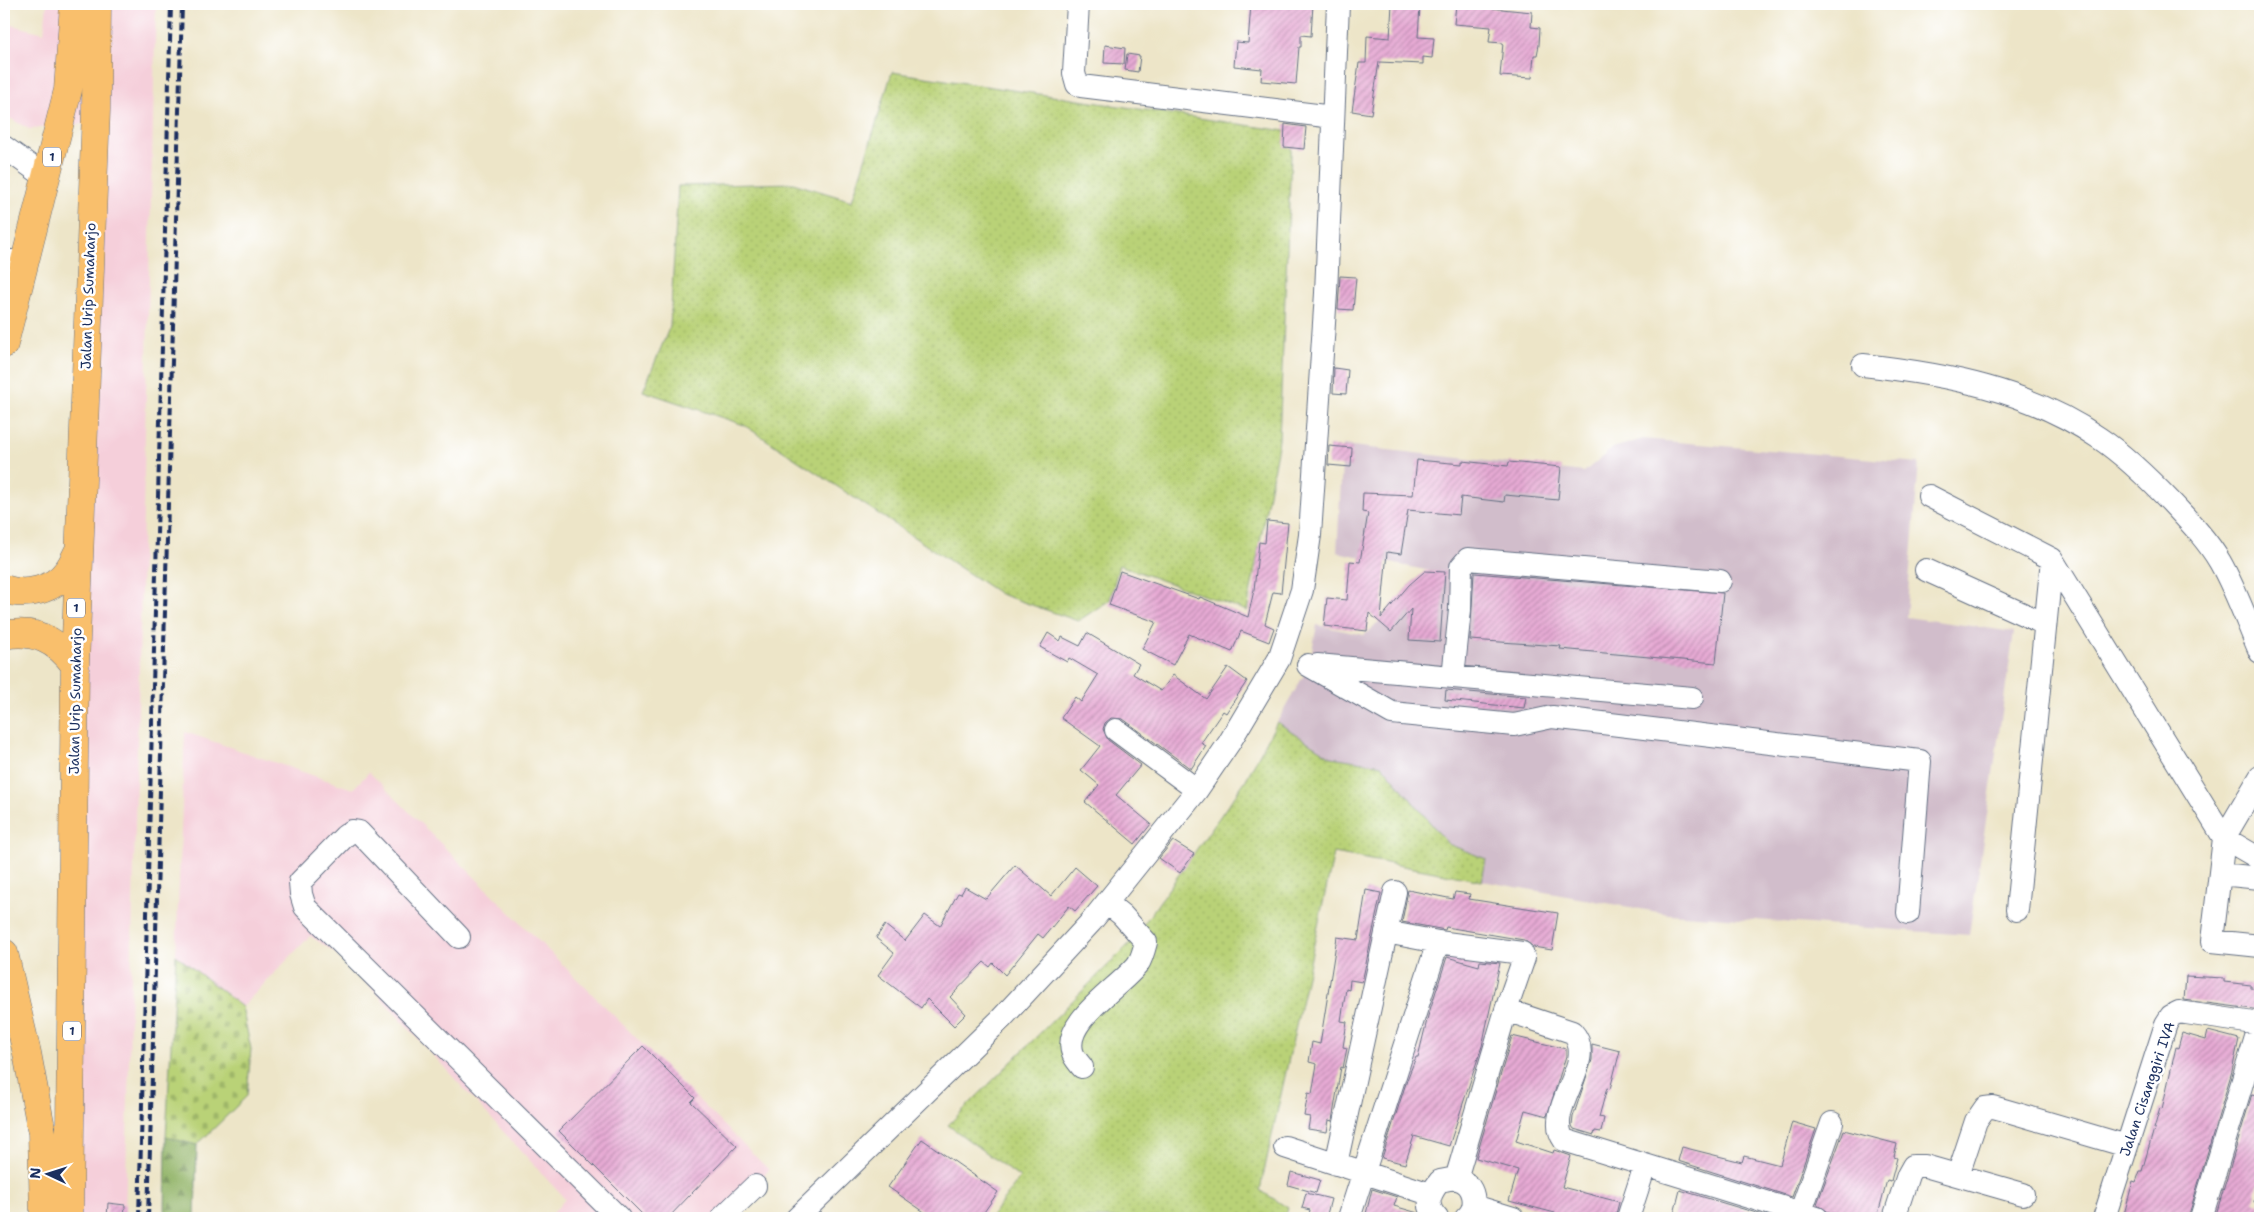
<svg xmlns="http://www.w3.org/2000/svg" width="2264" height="1222" viewBox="0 0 2264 1222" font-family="'Shantell Sans',sans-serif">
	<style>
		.built { fill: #f5cfda }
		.industrial { fill: #d1bdcb }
		.grass { fill: url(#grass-dots); stroke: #6a806a }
		.forest { fill: url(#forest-firs); stroke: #567263 }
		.cemetery { fill: url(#cemetery-stones); stroke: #6a806a }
		.building { fill: url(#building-hatch) }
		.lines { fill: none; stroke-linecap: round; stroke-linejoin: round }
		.minor-casing { stroke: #646f83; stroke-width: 24 }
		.highway-casing { stroke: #646f83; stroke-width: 29 }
		.minor { stroke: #fff; stroke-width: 22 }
		.highway { stroke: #f9bf6c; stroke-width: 28 }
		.rail { stroke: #1b2f5e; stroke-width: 4; stroke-dasharray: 8 4; stroke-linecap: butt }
		.labels { text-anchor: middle; stroke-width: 5; stroke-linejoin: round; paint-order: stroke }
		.shield { fill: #fff; stroke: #5f6d8e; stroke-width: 1 }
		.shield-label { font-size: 12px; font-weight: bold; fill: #1b2f5e }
		.street-label { font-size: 14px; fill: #1b2f5e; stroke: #fff }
	</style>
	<defs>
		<pattern id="grass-dots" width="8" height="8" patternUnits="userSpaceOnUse" patternTransform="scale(1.25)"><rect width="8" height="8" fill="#b9d277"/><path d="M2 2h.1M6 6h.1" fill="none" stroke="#9eb569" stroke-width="1.8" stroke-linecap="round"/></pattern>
		<pattern id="forest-firs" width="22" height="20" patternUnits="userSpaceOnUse" patternTransform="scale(1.25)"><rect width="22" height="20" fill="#92b468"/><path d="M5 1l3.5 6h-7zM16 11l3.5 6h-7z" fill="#769359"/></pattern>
		<pattern id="cemetery-stones" width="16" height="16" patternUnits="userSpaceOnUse" patternTransform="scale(1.25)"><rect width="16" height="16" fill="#b9d277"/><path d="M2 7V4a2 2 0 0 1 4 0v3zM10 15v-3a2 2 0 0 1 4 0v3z" fill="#9eb569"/></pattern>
		<pattern id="building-hatch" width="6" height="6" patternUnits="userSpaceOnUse" patternTransform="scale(1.25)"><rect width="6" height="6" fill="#e7aad4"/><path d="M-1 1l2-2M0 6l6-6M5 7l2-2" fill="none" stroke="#ba8baf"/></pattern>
	</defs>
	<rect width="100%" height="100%" fill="#fff"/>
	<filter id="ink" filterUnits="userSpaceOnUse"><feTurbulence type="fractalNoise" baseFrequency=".02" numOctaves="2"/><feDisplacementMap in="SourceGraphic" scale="10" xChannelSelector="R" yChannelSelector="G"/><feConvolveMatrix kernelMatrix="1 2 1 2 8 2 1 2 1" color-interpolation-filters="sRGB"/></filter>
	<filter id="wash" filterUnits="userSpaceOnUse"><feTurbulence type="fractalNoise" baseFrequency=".0096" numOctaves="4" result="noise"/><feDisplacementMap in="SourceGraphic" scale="20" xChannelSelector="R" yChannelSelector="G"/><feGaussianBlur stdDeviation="1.12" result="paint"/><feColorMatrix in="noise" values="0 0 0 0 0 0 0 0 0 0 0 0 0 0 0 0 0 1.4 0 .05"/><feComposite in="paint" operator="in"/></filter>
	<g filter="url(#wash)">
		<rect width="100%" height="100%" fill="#ede5c8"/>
		<!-- built -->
		<path class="built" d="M47 4H156L125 1218H69L94 123 29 129 4 115V23L44 33Z
			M185 732 353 789 369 772 769 1170 721 1218H549L565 1199 345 959 310 936 242 1007 176 955Z"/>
		<!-- industrial -->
		<path class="industrial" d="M1643 439 1919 463 1906 617 2014 632 1969 935 1669 914 1482 881 1486 859 1448 844 1382 765 1331 757 1277 722 1309 666 1317 625 1364 635 1435 572 1337 552 1343 445 1584 472 1613 448Z"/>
		<!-- grass -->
		<path class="grass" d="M892 72 1292 132 1279 440 1247 611 1119 565 1110 600 1078 621 1000 594 744 425 643 391 670 326 678 186 793 183 852 201Z
			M1277 722 1331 757 1382 765 1448 844 1486 859 1482 881 1334 853 1260 1190 1288 1208 1285 1218H990L1020 1178 948 1125 1131 942 1245 781Z"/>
		<!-- forest -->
		<path class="forest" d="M166 1137 197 1145 195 1218H165Z"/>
		<!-- cemetery -->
		<path class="cemetery" d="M176 955 242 1007 251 1049 247 1096 197 1145 166 1137Z"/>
		<g id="blocks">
			<!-- building -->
			<path class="building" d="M1251 4H1313L1311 36 1301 35V47H1299L1296 84 1261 81 1262 69 1234 66 1236 42 1248 43Z
				M1392 4 1420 6 1418 37 1434 38 1432 58 1423 57V64L1379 62 1371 114 1352 111 1359 63H1366L1367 36 1390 38Z
				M1456 4H1481V7L1532 12 1531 27 1540 28 1539 45 1537 55H1534L1532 78 1500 76 1503 43 1489 42 1491 27 1454 24Z
				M1105 45 1125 48 1124 64 1104 63Z
				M1127 54 1140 56 1138 72 1125 70Z
				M1285 124 1306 127 1304 149 1284 147Z
				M1340 276 1356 277 1353 310 1338 309Z
				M1334 368 1348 370 1346 394 1333 393Z
				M1329 446 1352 448 1351 467 1328 465Z
				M1417 460 1462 464V461L1508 466 1509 462 1561 467 1558 500 1505 495 1504 502 1461 497 1459 515 1408 510 1401 554 1387 552 1381 618 1409 585 1425 571 1445 572 1440 642 1409 640 1411 609 1391 632 1369 613 1367 631 1324 626 1327 598 1347 600 1350 561 1360 562 1368 513 1362 512 1363 493 1413 495Z
				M1267 521 1288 523 1281 593 1273 592 1265 624 1274 628 1269 642 1241 631 1232 652 1189 634 1173 665 1142 649 1156 622 1109 605 1120 571 1199 599 1200 597 1248 617 1254 590 1259 542 1265 543Z
				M1474 573 1723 593 1716 663 1560 649 1561 646 1470 640Z
				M1048 633 1060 641 1062 637 1080 646 1087 633 1139 664 1133 674 1161 691 1173 675 1206 699 1228 667 1247 681 1226 713 1223 711 1201 743 1206 746 1191 769 1123 719 1111 718 1105 723 1103 729 1108 740 1141 765 1116 795 1151 824 1135 844 1085 802 1099 785 1081 770 1100 746 1061 718 1075 697 1081 702 1098 675 1069 658 1067 662 1040 647Z
				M1446 690 1526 697 1524 708 1445 700Z
				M1173 841 1194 854 1180 873 1159 858Z
				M1015 865 1051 896 1075 867 1097 886 1075 911 1069 906 1043 938 1038 934 1005 975 993 963 990 967 984 962 950 997 966 1014 954 1026 927 999 921 1008 878 975 894 953 876 938 885 925 905 941 925 915 940 926 958 893 961 894 965 887 986 899Z
				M1366 890 1381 893 1362 982 1350 980 1349 990 1346 989 1341 1021 1347 1022 1343 1047 1347 1048 1343 1068 1341 1067 1332 1121 1329 1120 1327 1132 1308 1129 1310 1117 1304 1116 1308 1093 1312 1094 1317 1064 1309 1062 1312 1042 1320 1044 1337 937 1358 940Z
				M1408 890 1453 899 1455 892 1470 894 1469 899 1558 913 1552 950 1533 947 1524 940 1446 927 1445 930 1440 929 1402 922Z
				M1447 957 1479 966 1480 961 1500 963 1482 1046 1449 1146 1414 1136 1405 1164 1382 1158 1407 1080 1416 1057H1418L1428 1016Z
				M2186 976 2224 978V982L2251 985V988L2260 989V1010L2184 1000Z
				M2208 1031 2239 1039 2232 1071 2188 1218H2123L2133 1181 2136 1182 2140 1171H2142L2160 1108 2162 1109 2176 1047 2178 1048 2182 1033 2206 1040Z
				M1512 1036 1566 1049V1056L1547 1116 1525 1110 1516 1141 1553 1153 1554 1150 1571 1156 1562 1187 1619 1202 1615 1218H1574L1509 1201 1518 1170 1476 1158Z
				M1592 1044 1620 1051 1610 1089 1607 1088 1599 1117 1604 1118 1601 1132 1595 1131 1594 1135 1574 1129 1572 1126 1573 1117 1592 1060Z
				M643 1046 695 1098 691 1102 737 1146 668 1218H646L559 1131Z
				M2252 1094 2260 1096V1178L2254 1202 2260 1204V1218H2215Z
				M1792 1122 1816 1129 1792 1197 1678 1161 1682 1147 1742 1162 1744 1156 1780 1165Z
				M1844 1130 1897 1144 1894 1157 1897 1158 1891 1181 1887 1180 1877 1218H1851L1828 1212 1817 1204Z
				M922 1139 998 1192 980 1218H933L888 1187Z
				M1291 1172 1320 1180 1316 1193 1288 1185Z
				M1372 1189 1397 1197 1394 1206 1418 1213 1421 1218H1365Z
				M1680 1190 1773 1218H1673Z
				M1306 1193 1331 1199 1326 1218H1308L1310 1210 1302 1208Z
				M108 1203 125 1205 124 1218H107Z"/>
		</g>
	</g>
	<g filter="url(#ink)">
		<use href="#blocks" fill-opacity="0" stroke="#646f83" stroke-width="1"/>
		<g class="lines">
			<!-- minor casing -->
			<g class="minor-casing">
				<path id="minor" d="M1078 4 1074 73 1077 84 1081 86 1333 117
					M4 147 47 178
					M4 261H25
					M1863 365C1945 374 2030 390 2099 438 2126 456 2150 480 2172 503 2189 521 2208 541 2220 562 2236 590 2247 622 2260 652
					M1929 496 2052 559 2224 838 2260 859
					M1926 570 2045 624
					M1308 665 1392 713 1514 725 1552 717 1920 761 1908 913
					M1317 665 1692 698
					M1453 677 1460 610 1461 567 1468 559 1720 581
					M1116 730 1197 790
					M2260 777 2224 838 2212 941 2260 946
					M2220 874 2260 878
					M2017 910 2052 559
					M1386 932 1438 942 1522 953 1524 958 1506 1010 1456 1179
					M459 937 359 832 352 831 345 836 300 882 301 894 305 907 619 1218
					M1506 1010 1572 1032C1600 1061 1542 1110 1564 1140L1817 1218
					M1082 1067C1079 1063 1075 1059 1073 1054 1060 1022 1121 987 1138 964 1142 958 1144 950 1146 942L1122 915 1107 903
					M1285 1147 1430 1194
					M1336 1164 1395 892
					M1958 1175 1976 1121 1985 1108 1993 1107 2004 1110 2127 1146
					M1474 1206 1513 1218
					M1800 1214 1832 1123
					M722 1218 755 1186
					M797 1218 1001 1019 1091 922 1197 790 1229 743 1279 659 1302 590 1310 535 1326 293 1338 4
					M1349 1218 1438 942
					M1437 1218C1424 1205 1430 1193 1440 1181 1445 1180 1452 1178 1457 1179 1475 1183 1479 1207 1466 1218
					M1628 1218 1645 1166
					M1894 1218 1908 1175 1913 1166H1925L2023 1194
					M2104 1218 2166 1024 2171 1016 2179 1012 2260 1024
					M2201 1218 2260 1024"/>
			</g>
			<!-- highway casing -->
			<g class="highway-casing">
				<path id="highway" d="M4 344 68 90 74 4
					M4 589C26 597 54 590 68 570 72 565 75 558 78 552
					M4 635C34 629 57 640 75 665
					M4 953 27 1053 42 1133 44 1218
					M69 1218 75 665 96 110 97 4"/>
			</g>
			<!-- minor -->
			<use href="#minor" class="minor"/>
			<!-- highway -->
			<use href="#highway" class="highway"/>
			<!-- rail -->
			<path class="rail" d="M139 1218 171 4
				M148 1218 182 4"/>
		</g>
	</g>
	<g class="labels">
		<!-- shield labels -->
		<g class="shield">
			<rect x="43" y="147.5" width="18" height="19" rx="4"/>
			<rect x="67" y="598.5" width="18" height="19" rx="4"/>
			<rect x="63" y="1021.5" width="18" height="19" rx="4"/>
		</g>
		<g class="shield-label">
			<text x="52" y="161">1</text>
			<text x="76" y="612">1</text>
			<text x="72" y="1035">1</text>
		</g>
		<!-- street labels -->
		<g class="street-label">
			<text transform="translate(88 296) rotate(-88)" y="5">Jalan Urip Sumaharjo</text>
			<text transform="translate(75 701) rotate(-89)" y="5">Jalan Urip Sumaharjo</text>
			<text transform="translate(2147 1089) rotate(-71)" y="5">Jalan Cisanggiri IVA</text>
		</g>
	</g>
	<!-- margin -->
	<rect width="2264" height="1222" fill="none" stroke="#fff" stroke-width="20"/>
	<!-- north arrow -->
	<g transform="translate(48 1174) rotate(274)" stroke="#ffffff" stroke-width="4" paint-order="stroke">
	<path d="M0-4L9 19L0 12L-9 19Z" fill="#1b2f5e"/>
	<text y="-8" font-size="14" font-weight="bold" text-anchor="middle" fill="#1b2f5e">N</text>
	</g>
</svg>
